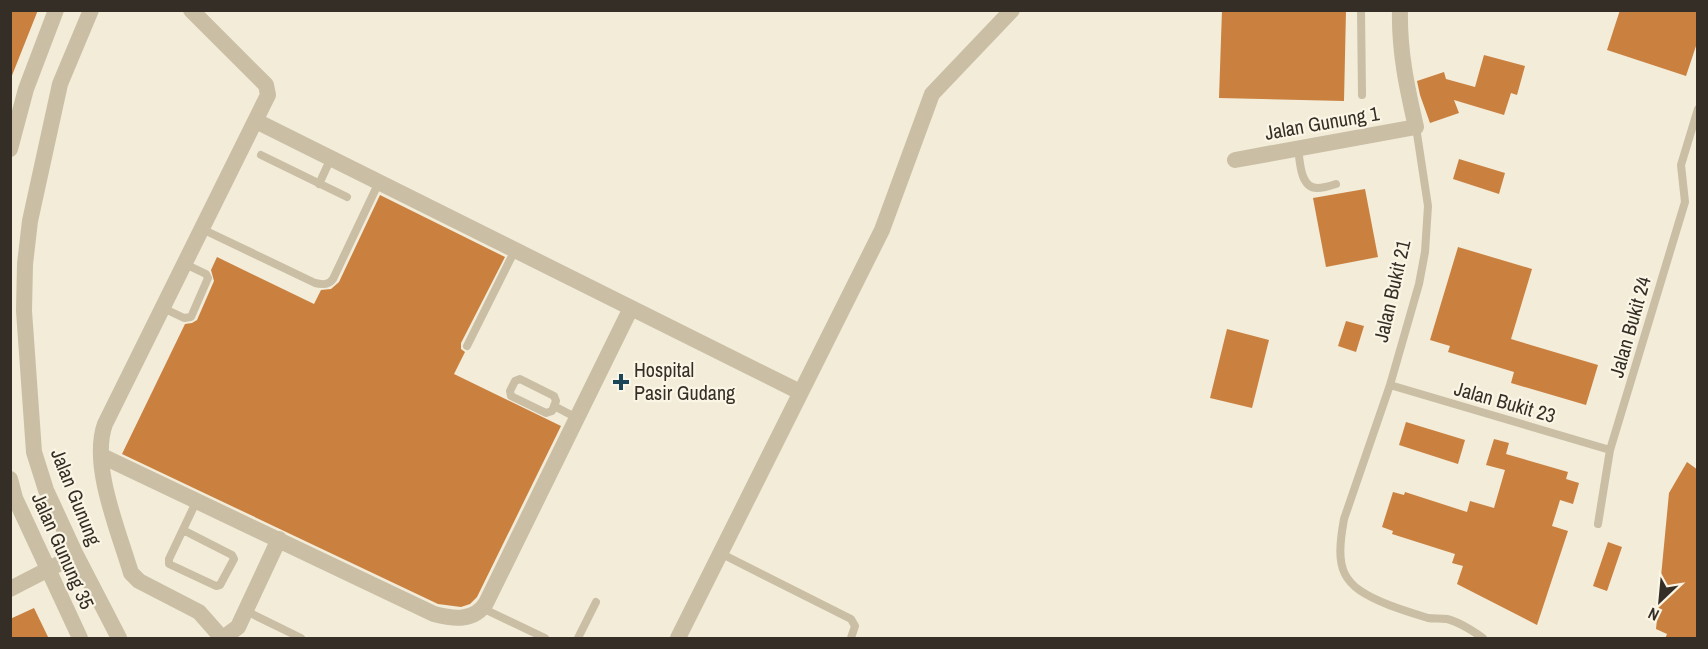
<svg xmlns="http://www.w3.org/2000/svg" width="1708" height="649" viewBox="0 0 1708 649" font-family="'Archivo Narrow',sans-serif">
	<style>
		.building { fill: #ca803f }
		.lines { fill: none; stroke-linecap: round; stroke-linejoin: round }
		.service { stroke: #cabea4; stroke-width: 8 }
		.minor { stroke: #cabea4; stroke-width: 16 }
		.poi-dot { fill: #1b4658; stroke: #faf5e5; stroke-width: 2 }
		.labels { text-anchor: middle; stroke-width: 4.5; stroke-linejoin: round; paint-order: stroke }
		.street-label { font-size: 20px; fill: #352e26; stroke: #faf5e5 }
		.poi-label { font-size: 20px; fill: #352e26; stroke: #faf5e5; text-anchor: start }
	</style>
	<rect width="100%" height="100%" fill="#f2ecd9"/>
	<!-- building -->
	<path class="building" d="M10 10H38L11 78H10Z
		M1222 10H1346L1344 101 1219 98Z
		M1620 10H1698V40L1686 76 1607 50Z
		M1484 55 1525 66 1517 95 1511 93 1504 115 1454 100 1459 113 1430 123 1420 95 1417 81 1444 72 1446 79 1475 87Z
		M1459 159 1505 173 1499 194 1453 179Z
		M1365 189 1378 257 1326 267 1313 198Z
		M380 195 505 257 461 343V349L465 352 454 374 561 426 477 597 470 604 461 607 438 604 122 454 185 324 192 323 197 320 214 281 211 270 217 257 314 304 321 290 331 289 339 282Z
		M1458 247 1532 269 1511 339 1598 365 1586 405 1511 383 1514 372 1448 352 1450 346 1430 340Z
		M1346 321 1364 326 1356 352 1338 346Z
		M1227 329 1269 340 1252 408 1210 398Z
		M1406 422 1465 440 1458 464 1399 445Z
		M1494 439 1509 443 1506 454 1568 472 1566 479 1579 483 1573 504 1560 500 1552 526 1568 531 1537 625 1457 584 1463 566 1452 563 1455 554 1392 534 1393 531 1382 527 1393 492 1404 495 1405 492 1467 512 1470 501 1494 508 1505 470 1486 465Z
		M1687 462 1698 470V639H1665L1667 634 1656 629 1669 493Z
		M1608 542 1622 547 1607 591 1593 586Z
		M34 608 49 639H10V619Z"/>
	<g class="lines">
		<!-- service -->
		<path class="service" d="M1361 10 1362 95
			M1416 127 1428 206 1425 252 1419 284 1390 385 1344 519C1335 569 1340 586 1389 605 1402 610 1415 614 1428 618 1434 619 1441 618 1447 619 1460 622 1473 631 1483 638
			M1298 148C1300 161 1300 188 1317 188 1323 188 1330 186 1336 184
			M261 155 347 197
			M319 184 331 158
			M202 229 315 283C323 285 329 285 333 279L379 182
			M163 308 184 318 191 317 208 278 206 274 185 264
			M467 346 515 250
			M520 379 554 396 556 401 552 411 546 413 511 396 510 391 515 381Z
			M1390 385 1610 450
			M554 406 577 418
			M1598 524 1610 450 1685 202 1681 165 1698 109
			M183 530 232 555 234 559 220 585 216 586 169 564V559L197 500
			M720 553 851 619 855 626 851 638
			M482 608 545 638
			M246 611 301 638
			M578 638 596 602"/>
		<!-- minor -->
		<path class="minor" d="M91 10 60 84 30 221 25 264 24 311 34 452 46 490 76 555 119 638
			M191 10 266 85 268 95 105 424C90 465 119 532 131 573L139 581 199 612 222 638
			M256 121 800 392
			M10 149 26 89 56 10
			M1235 160 1416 127C1407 88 1399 51 1400 10
			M102 456 434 614C453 619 474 622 486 603L631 308
			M10 479 15 498 80 638
			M10 589 76 555
			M223 638 238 627 279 539
			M678 638 882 230 932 94 1012 10"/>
	</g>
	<!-- markers -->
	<path class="poi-dot" d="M618 373h6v6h6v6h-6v6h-6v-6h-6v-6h6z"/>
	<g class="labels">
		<!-- street labels -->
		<g class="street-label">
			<text transform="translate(1322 123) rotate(-10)" y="7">Jalan Gunung 1</text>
			<text transform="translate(1392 291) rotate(-77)" y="7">Jalan Bukit 21</text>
			<text transform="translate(1630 327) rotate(-74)" y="7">Jalan Bukit 24</text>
			<text transform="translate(1505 402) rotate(16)" y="7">Jalan Bukit 23</text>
			<text transform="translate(76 497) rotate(68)" y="7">Jalan Gunung</text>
			<text transform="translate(63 551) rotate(66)" y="7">Jalan Gunung 35</text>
		</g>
		<!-- poi labels -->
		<g class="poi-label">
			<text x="634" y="377">Hospital<tspan x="634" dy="23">Pasir Gudang</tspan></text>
		</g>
	</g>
	<!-- border -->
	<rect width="1708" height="649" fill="none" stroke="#352e26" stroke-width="24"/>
	<!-- north arrow -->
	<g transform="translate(1660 601) rotate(206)" stroke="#faf5e5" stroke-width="4.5" paint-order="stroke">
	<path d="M0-4.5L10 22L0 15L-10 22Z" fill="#352e26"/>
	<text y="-9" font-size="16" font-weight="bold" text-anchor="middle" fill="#352e26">N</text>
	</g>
</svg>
